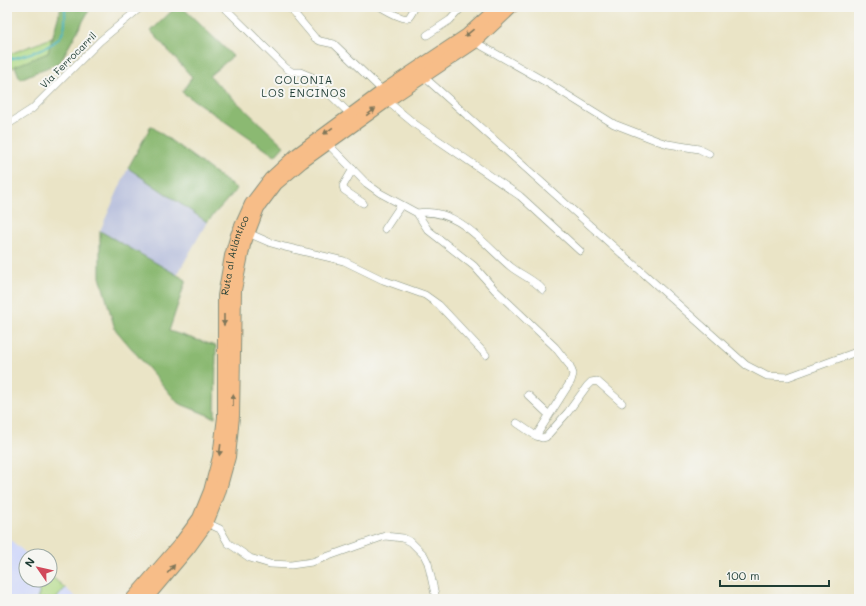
<svg xmlns="http://www.w3.org/2000/svg" width="866" height="606" viewBox="0 0 866 606" font-family="Mali,sans-serif">
	<style>
		.built { fill: #d2d9f9 }
		.industrial { fill: #bcc3de }
		.green { fill: #afd984; stroke: #678b5c }
		.forest { fill: #8bb972; stroke: #557b53 }
		.lines { fill: none; stroke-linecap: round; stroke-linejoin: round }
		.stream { stroke: #47b6c1; stroke-width: 2 }
		.minor-casing { stroke: #84907d; stroke-width: 8 }
		.trunk-casing { stroke: #84907d; stroke-width: 14 }
		.minor { stroke: #fff; stroke-width: 7 }
		.trunk { stroke: #f7bd88; stroke-width: 12 }
		.oneway { fill: #80775a }
		.labels { text-anchor: middle; stroke-width: 4; stroke-linejoin: round; paint-order: stroke }
		.street-label { font-size: 10px; fill: #1f3d34; stroke: #f6f6f2 }
		.neighbourhood-label { font-size: 11px; letter-spacing: 1px; fill: #1f3d34; stroke: #f6f6f2 }
	</style>
	<rect width="100%" height="100%" fill="#f6f6f2"/>
	<filter id="ink" filterUnits="userSpaceOnUse"><feTurbulence type="fractalNoise" baseFrequency=".025" numOctaves="2"/><feDisplacementMap in="SourceGraphic" scale="8" xChannelSelector="R" yChannelSelector="G"/><feConvolveMatrix kernelMatrix="1 2 1 2 8 2 1 2 1" color-interpolation-filters="sRGB"/></filter>
	<filter id="wash" filterUnits="userSpaceOnUse"><feTurbulence type="fractalNoise" baseFrequency=".012" numOctaves="4" result="noise"/><feDisplacementMap in="SourceGraphic" scale="16" xChannelSelector="R" yChannelSelector="G"/><feGaussianBlur stdDeviation="0.9" result="paint"/><feColorMatrix in="noise" values="0 0 0 0 0 0 0 0 0 0 0 0 0 0 0 0 0 1.4 0 .05"/><feComposite in="paint" operator="in"/></filter>
	<g filter="url(#wash)">
		<rect width="100%" height="100%" fill="#eae4c6"/>
		<!-- built -->
		<path class="built" d="M7 537 29 556H26V580H50V575L78 599H7Z"/>
		<!-- industrial -->
		<path class="industrial" d="M128 168 207 222 177 275 100 231Z"/>
		<!-- green -->
		<path class="green" d="M52 38 48 53 7 70V55Z
			M50 575 65 588 56 599H37L39 594V580H50Z"/>
		<!-- forest -->
		<path class="forest" d="M61 7H91L60 62 20 79 15 66 48 53Z
			M176 7H182L233 56 209 76 284 146 275 156 182 92 192 77 151 31Z
			M151 126 237 189 207 222 128 168Z
			M100 231 186 280 169 331 216 346 215 418 178 403 115 329 100 277Z"/>
		<g class="lines">
			<!-- stream -->
			<path class="stream" d="M7 60C23 55 59 49 64 29 66 23 65 14 65 7"/>
		</g>
	</g>
	<g filter="url(#ink)">
		<g class="lines">
			<!-- minor casing -->
			<g class="minor-casing">
				<path id="minor" d="M224 7 286 68 292 72H300L312 77 351 115
					M289 7 315 38 320 41 334 44 383 91
					M381 7C386 10 403 20 408 18 411 16 413 10 415 7
					M427 35 450 20 462 7
					M475 42 551 85 614 124 658 141 668 144 699 149 709 154
					M423 76 746 365 767 376 788 377 859 351
					M387 101 416 125 520 196 580 251
					M7 125 32 109 100 41 141 7
					M328 144 366 183 380 193 417 213 428 230 474 266 495 290 555 347 570 366 573 374 571 381 536 436 542 438 546 437 568 412 587 386 591 382 597 381 622 403
					M353 169 343 186 344 190 363 203
					M417 213C458 207 483 244 511 267 521 275 535 280 543 290
					M385 229 401 205
					M248 233 271 243 285 247 344 261 383 280 425 295 439 305 486 355
					M528 395 549 415
					M517 423 536 436
					M207 523 220 529 228 543 250 558 270 564 291 565 312 562 385 536 403 538 411 542 424 555 428 563 436 599"/>
			</g>
			<!-- trunk casing -->
			<g class="trunk-casing">
				<g id="trunk">
					<path id="s1" d="M132 599 179 545 199 518 210 491 219 457 224 417V296L231 256 237 235 251 204 270 179 296 155 383 91 467 35 498 7"/>
					<path d="M146 599 189 548 207 523 219 493 229 457 233 416 235 290 244 245 258 208 276 184 302 162 387 101 475 42 512 7"/>
				</g>
			</g>
			<!-- minor -->
			<use href="#minor" class="minor"/>
			<!-- trunk -->
			<use href="#trunk" class="trunk"/>
		</g>
		<!-- one-way arrows -->
		<defs><path id="oneway-solid" d="M-6-.8H1V-3.2L6.5 0L1 3.2V.8H-6Z"/></defs>
		<g class="oneway">
			<use href="#oneway-solid" transform="translate(469 33) rotate(141)"/>
			<use href="#oneway-solid" transform="translate(371 112) rotate(-36)"/>
			<use href="#oneway-solid" transform="translate(328 131) rotate(144)"/>
			<use href="#oneway-solid" transform="translate(224 320) rotate(90)"/>
			<use href="#oneway-solid" transform="translate(233 400) rotate(-90)"/>
			<use href="#oneway-solid" transform="translate(220 450) rotate(97)"/>
			<use href="#oneway-solid" transform="translate(171 569) rotate(-50)"/>
		</g>
	</g>
	<g class="labels">
		<!-- street labels -->
		<g class="street-label">
			<text transform="translate(68 60) rotate(-45)" y="4">Via Ferrocarril</text>
			<text dy="4" stroke="none"><textPath href="#s1" startOffset="373">Ruta al Atlántico</textPath></text>
		</g>
		<!-- neighbourhood labels -->
		<g class="neighbourhood-label">
			<text x="304" y="84">COLONIA<tspan x="304" dy="13">LOS ENCINOS</tspan></text>
		</g>
	</g>
	<!-- margin -->
	<rect width="866" height="606" fill="none" stroke="#f6f6f2" stroke-width="24"/>
	<!-- north arrow -->
	<g transform="translate(38 568) rotate(304)"><circle r="19" fill="#f6f6f2" stroke="#a0aca6"/>
	<path d="M0-3L7 15L0 10L-7 15Z" fill="#d1495b"/>
	<text y="-6" font-size="11" font-weight="bold" text-anchor="middle" fill="#1f3d34">N</text>
	</g>
	<!-- scale -->
	<path d="M720 580v6h109v-6" fill="none" stroke="#1f3d34" stroke-width="2"/>
	<text x="726" y="580" font-size="12" fill="#1f3d34" stroke="#f6f6f2" stroke-width="3" paint-order="stroke">100 m</text>
</svg>
